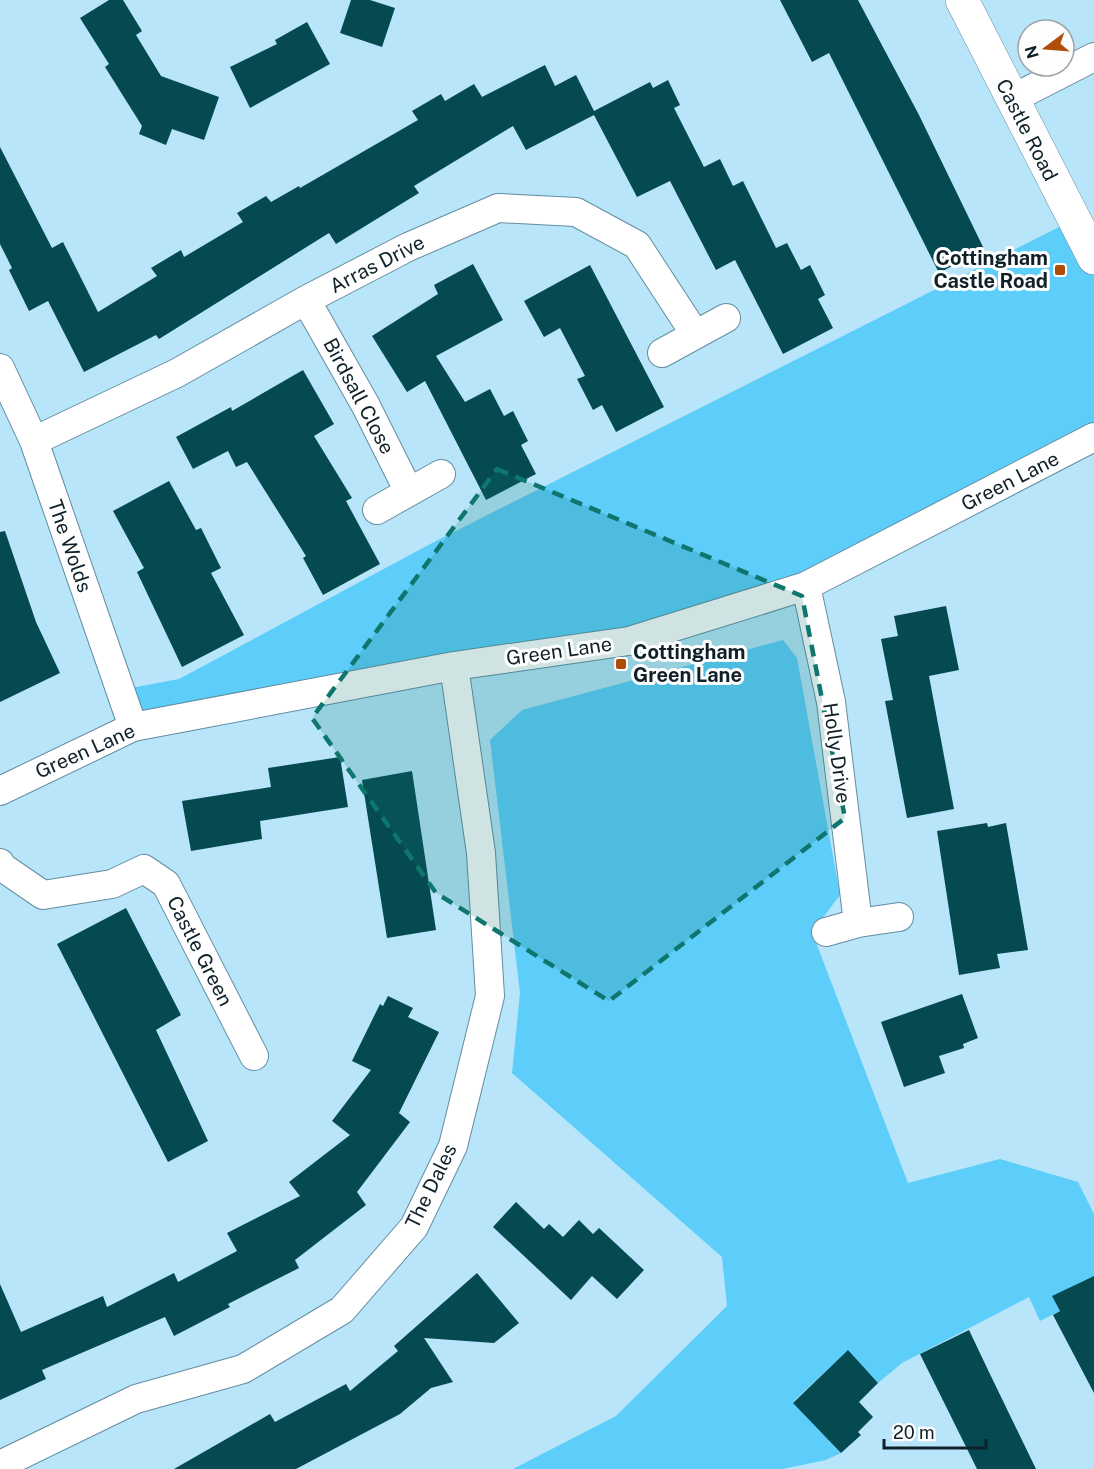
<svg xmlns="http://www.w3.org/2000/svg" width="1094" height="1469" viewBox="0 0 1094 1469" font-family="'Public Sans',sans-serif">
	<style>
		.green { fill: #5dcdfa }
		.building { fill: #054951 }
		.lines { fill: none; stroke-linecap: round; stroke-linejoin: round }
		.minor-casing { stroke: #638da0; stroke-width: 30 }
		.tertiary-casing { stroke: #638da0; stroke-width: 34 }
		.minor { stroke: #fff; stroke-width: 28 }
		.tertiary { stroke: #fff; stroke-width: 33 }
		.marked { fill: #0f766e; fill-opacity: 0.2; stroke: #0f766e; stroke-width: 4.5; stroke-dasharray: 12 8; stroke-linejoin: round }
		.poi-dot { fill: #ae4d06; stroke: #fefefe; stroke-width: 2 }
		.labels { text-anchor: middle; stroke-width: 6; stroke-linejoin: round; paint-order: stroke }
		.street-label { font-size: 20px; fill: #0f2028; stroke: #fefefe }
		.poi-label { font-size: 20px; font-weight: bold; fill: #0f2028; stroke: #fefefe; text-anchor: end }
	</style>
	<rect width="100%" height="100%" fill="#b8e5fa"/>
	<!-- green -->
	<path class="green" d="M1073 220 1094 258V437L806 586 629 641 133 727 120 690 179 679 434 542Z
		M783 640 797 658 840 895 812 932 908 1183 1000 1159 1078 1182 1094 1214V1276L1053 1296 1060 1311 1040 1321 1029 1297 902 1363 878 1383 847 1351 793 1402 841 1453 826 1460 782 1469H513L616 1416 727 1306 722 1257 512 1073 520 993 490 740 522 710Z"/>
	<!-- building -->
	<path class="building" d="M109 0H123L142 31 136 35 161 76 219 97 204 140 172 129 166 145 139 134 142 126 105 67 109 64 80 18Z
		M351 0H370L395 8 382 47 340 33Z
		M780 0H858L919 115 984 249 939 273 829 53 812 62Z
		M307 22 330 64 250 108 230 67 277 44 275 40Z
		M545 65 555 86 576 75 594 111 650 82 653 88 668 80 680 105 674 108 704 167 720 159 733 186 743 181 776 248 787 243 801 270 810 265 825 295 818 299 833 328 783 354 735 260 716 270 670 181 637 197 594 115 526 150 513 126 414 186 419 193 336 244 329 233 159 339 156 335 84 372 48 301 29 311 9 270 12 268 0 244V147L52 248 63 242 98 312 157 276 151 268 181 250 184 257 243 222 237 213 266 196 271 202 299 186 300 188 418 120 412 111 441 94 445 101 474 84 482 97Z
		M473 264 503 320 436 356 465 402 490 389 504 416 513 411 528 441 521 445 536 474 486 500 425 381 407 392 372 336 438 294 434 285Z
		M590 265 664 407 616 432 602 405 593 410 577 379 585 376 560 328 544 337 524 301Z
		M303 370 334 424 314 436 352 498 346 501 380 564 323 595 303 558 306 556 247 462 236 467 228 451 193 469 176 437 231 407 232 411Z
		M169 481 196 530 201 528 221 568 211 573 244 635 182 667 137 572 144 568 113 511Z
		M5 531 36 622 60 673 0 702V532Z
		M946 606 959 670 929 676 954 809 907 818 885 701 893 700 881 639 898 636 894 616Z
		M340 757 348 807 260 821 262 839 191 851 182 801 271 787 268 768Z
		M412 771 436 930 387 938 362 780Z
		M987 823 988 827 1006 823 1028 950 997 954 1000 968 959 975 937 831Z
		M126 908 181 1015 156 1030 208 1141 168 1162 57 944Z
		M962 994 978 1038 963 1044 964 1048 939 1056 945 1073 904 1087 881 1022Z
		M388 996 413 1008 408 1017 439 1032 399 1113 410 1122 357 1192 366 1205 295 1260 299 1268 228 1304 230 1307 174 1336 165 1317 42 1370 46 1379 0 1400V1284L21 1332 103 1296 107 1307 174 1273 178 1282 237 1251 227 1233 300 1196 289 1182 350 1135 332 1121 371 1070 352 1061 380 1004 383 1006Z
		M516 1202 544 1229 549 1224 563 1237 579 1220 593 1234 599 1228 644 1270 617 1299 592 1276 571 1300 493 1227Z
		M477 1273 519 1323 494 1343 424 1338 453 1382 431 1388 400 1414 296 1469H174L270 1414 275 1422 346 1384 350 1391 398 1351 394 1346Z
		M1094 1276V1393L1053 1315 1060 1311 1052 1296Z
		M969 1330 988 1370 1036 1469H977L920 1354Z
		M848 1350 878 1383 859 1402 873 1417 858 1432 861 1435 841 1453 793 1403Z"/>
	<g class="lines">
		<!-- minor casing -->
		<g class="minor-casing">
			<path id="minor" d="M1012 99 1094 57
				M306 300 366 406 409 492
				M662 353 726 318
				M0 368 34 441 133 727
				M34 441 177 373 306 300 408 247 498 208 576 212 637 245 695 334
				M377 510 441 474
				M806 586 831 702 858 923
				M0 791 133 727 454 666 629 641 806 586 1094 437
				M0 863 2 867 43 895 112 884 144 869 166 884 254 1056
				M826 932 858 923 899 917
				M0 1465 136 1399 243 1369 342 1310 414 1227 453 1146 490 996 481 853 454 666"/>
		</g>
		<!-- tertiary casing -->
		<g class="tertiary-casing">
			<path id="tertiary" d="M962 0 1094 258"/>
		</g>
		<!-- minor -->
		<use href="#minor" class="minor"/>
		<!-- tertiary -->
		<use href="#tertiary" class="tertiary"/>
	</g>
	<!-- marked area -->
	<path class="marked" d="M497 469 802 596 845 818 609 1001 436 893 312 718Z"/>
	<!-- markers -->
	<g class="poi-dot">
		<rect x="1054" y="264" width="12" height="12" rx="3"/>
		<rect x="615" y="658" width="12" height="12" rx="3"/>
	</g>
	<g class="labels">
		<!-- street labels -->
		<g class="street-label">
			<text transform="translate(1027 130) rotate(63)" y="7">Castle Road</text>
			<text transform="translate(377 264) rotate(-27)" y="7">Arras Drive</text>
			<text transform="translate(359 396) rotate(62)" y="7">Birdsall Close</text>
			<text transform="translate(1010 481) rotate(-27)" y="7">Green Lane</text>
			<text transform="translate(70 546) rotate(71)" y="7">The Wolds</text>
			<text transform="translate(559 651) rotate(-8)" y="7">Green Lane</text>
			<text transform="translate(85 751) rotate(-24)" y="7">Green Lane</text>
			<text transform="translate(837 753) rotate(82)" y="7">Holly Drive</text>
			<text transform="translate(200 951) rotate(63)" y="7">Castle Green</text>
			<text transform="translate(431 1186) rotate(-64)" y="7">The Dales</text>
		</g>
		<!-- poi labels -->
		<g class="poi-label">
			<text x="1048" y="265">Cottingham<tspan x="1048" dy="23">Castle Road</tspan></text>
			<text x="633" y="659" text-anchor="start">Cottingham<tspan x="633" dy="23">Green Lane</tspan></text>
		</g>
	</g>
	<!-- north arrow -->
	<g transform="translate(1046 48) rotate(254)"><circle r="28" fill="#fefefe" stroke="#9ea5a8" stroke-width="1.5"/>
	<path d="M0-4.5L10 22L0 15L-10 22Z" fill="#ae4d06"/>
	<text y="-9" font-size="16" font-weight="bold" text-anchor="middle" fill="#0f2028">N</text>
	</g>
	<!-- scale -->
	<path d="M884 1439v9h102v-9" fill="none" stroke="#0f2028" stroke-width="3"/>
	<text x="893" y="1439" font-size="18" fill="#0f2028" stroke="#fefefe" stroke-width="4.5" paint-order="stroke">20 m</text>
</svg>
